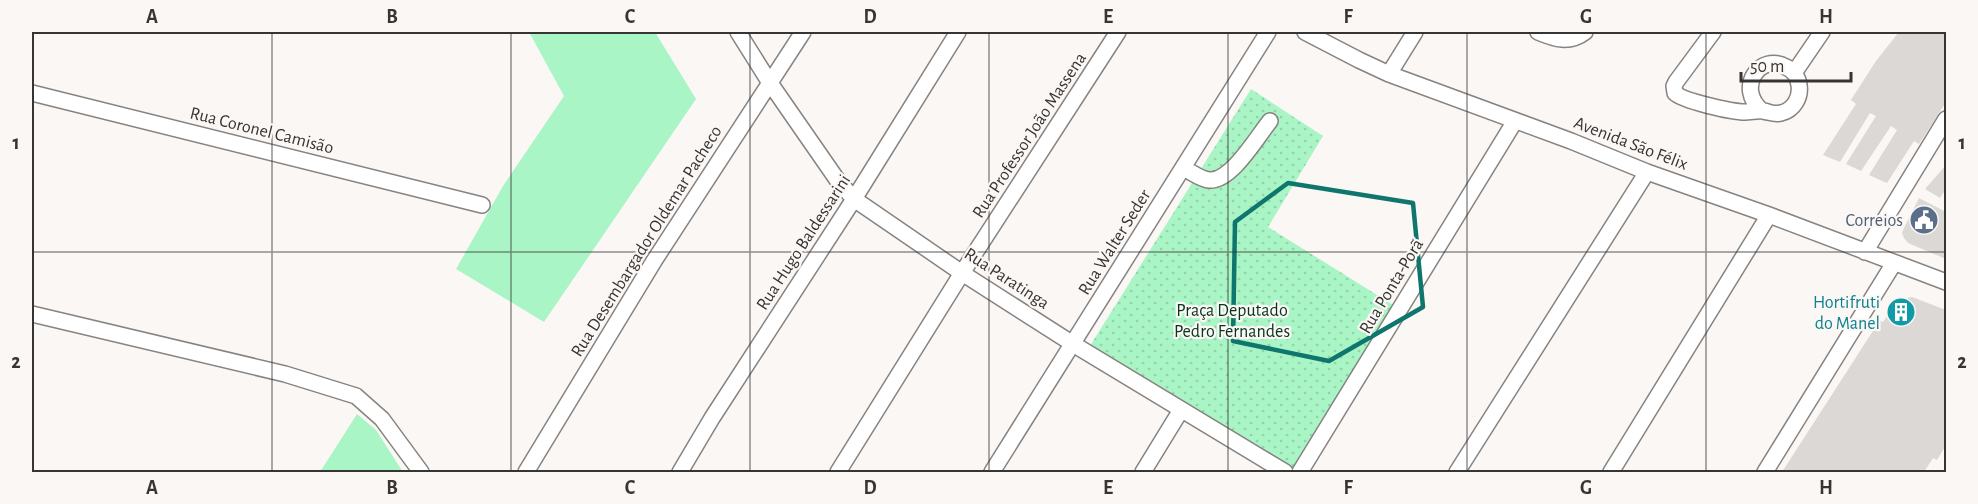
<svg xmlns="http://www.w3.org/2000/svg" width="1978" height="504" viewBox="0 0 1978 504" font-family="'Alegreya Sans',sans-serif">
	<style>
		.green { fill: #aaf5c5 }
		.park { fill: url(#park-dots) }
		.building { fill: #dbd8d5 }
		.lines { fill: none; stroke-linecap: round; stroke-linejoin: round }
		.minor-casing { stroke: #868380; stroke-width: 18 }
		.minor { stroke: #fff; stroke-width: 15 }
		.marked { fill: none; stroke: #0f766e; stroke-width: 4.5; stroke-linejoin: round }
		.grid { fill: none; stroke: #373534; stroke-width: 1.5; stroke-opacity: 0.55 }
		.labels { text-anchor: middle; stroke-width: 4.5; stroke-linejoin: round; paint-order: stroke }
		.street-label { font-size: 18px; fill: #373534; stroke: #fbf7f5 }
		.service-label { font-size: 18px; fill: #4e5e75; stroke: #fbf7f5; text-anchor: end }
		.culture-label { font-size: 18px; fill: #0d838f; stroke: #fbf7f5; text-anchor: end }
		.park-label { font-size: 18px; fill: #08341e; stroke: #fbf7f5 }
		.neatline { fill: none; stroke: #373534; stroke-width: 2 }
		.grid-label { font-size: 20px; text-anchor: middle; font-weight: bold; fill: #373534 }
	</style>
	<defs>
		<pattern id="park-dots" width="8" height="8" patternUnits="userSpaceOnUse" patternTransform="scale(1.5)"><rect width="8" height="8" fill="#aaf5c5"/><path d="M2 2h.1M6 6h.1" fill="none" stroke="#93d3aa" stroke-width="1.8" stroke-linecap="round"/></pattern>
	</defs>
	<rect width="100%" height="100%" fill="#fbf7f5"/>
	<!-- green -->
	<path class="green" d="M529 32H655L696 99 544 322 456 269 503 186 564 96Z
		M357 414 376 430 403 472H320Z"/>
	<!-- park -->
	<path class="park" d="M1251 89 1323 136 1268 227 1398 308 1295 472 1088 349Z"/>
	<!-- building -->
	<path class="building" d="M1899 32H1946V102L1919 144 1914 141 1887 183 1869 175 1897 130 1891 126 1861 171 1846 164 1876 116 1870 113 1840 162 1823 155 1856 104 1851 100 1876 61Z
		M1946 165V189L1940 198 1925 189Z
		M1919 198 1946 212V259L1908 243 1904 238 1902 233 1904 228Z
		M1912 297 1946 310V445L1937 460 1933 458 1924 472H1782L1880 320 1883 322 1898 300Z"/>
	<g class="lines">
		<!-- minor casing -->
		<g class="minor-casing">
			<path id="minor" d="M738 32 770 83 838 181 854 199 962 273 1073 344 1285 472
				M1305 32 1359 60 1389 74 1571 141 1647 172 1769 215 1946 282
				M1538 32C1555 39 1569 44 1585 32
				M1713 32 1676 82 1674 86 1675 93C1683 101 1732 112 1745 112 1751 112 1758 110 1763 111 1770 112 1774 115 1781 113 1794 110 1801 97 1799 85 1798 77 1793 70 1786 67 1760 52 1735 88 1762 111
				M1794 73 1822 32
				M1389 74 1415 32
				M32 93 482 205
				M1183 168C1192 172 1200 179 1209 180 1231 182 1257 137 1270 121
				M1865 252 1946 119
				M32 314 285 374 356 396 382 419 421 472
				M526 472 654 261 803 32
				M680 472 712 418 854 199 958 32
				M838 472 962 273 1118 32
				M992 472 1268 32
				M1143 472 1181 410
				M1300 472 1515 121
				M1457 472 1647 172
				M1611 472 1769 215
				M1765 472 1894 263"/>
		</g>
		<!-- minor -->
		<use href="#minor" class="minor"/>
	</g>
	<!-- marked area -->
	<path class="marked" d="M1288 183 1413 203 1423 307 1329 361 1233 341 1235 222Z"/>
	<!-- grid -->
	<path class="grid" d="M272 32V472M511 32V472M750 32V472M989 32V472M1228 32V472M1467 32V472M1706 32V472M32 252H1946"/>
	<!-- icons -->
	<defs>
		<g id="civic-disc" transform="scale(1.5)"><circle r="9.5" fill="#5c6f8a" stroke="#fbf7f5"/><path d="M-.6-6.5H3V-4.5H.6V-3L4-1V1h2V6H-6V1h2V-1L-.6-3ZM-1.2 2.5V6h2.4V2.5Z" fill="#fff"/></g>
		<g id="building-disc" transform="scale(1.5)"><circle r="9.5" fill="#0f9aa8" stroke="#fbf7f5"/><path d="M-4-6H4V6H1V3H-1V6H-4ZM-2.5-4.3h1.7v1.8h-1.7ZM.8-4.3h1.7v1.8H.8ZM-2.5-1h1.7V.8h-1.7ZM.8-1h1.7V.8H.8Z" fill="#fff"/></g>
	</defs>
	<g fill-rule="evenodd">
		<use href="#civic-disc" x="1924" y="220"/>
		<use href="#building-disc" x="1901" y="312"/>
	</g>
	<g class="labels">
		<!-- street labels -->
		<g class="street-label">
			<text transform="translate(262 130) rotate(14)" y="6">Rua Coronel Camisão</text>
			<text transform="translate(1029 135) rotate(-57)" y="6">Rua Professor João Massena</text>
			<text transform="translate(1631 143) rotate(21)" y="6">Avenida São Félix</text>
			<text transform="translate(646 241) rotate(-58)" y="6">Rua Desembargador Oldemar Pacheco</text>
			<text transform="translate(803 242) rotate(-57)" y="6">Rua Hugo Baldessarini</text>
			<text transform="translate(1114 242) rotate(-58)" y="6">Rua Walter Seder</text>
			<text transform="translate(1007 278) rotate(33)" y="6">Rua Paratinga</text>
			<text transform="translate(1391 286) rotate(-59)" y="6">Rua Ponta-Porã</text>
		</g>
		<!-- service labels -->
		<g class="service-label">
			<text x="1903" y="226">Correios</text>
		</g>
		<!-- culture labels -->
		<g class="culture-label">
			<text x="1880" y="308">Hortifruti<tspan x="1880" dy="21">do Manel</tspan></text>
		</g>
		<!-- park labels -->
		<g class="park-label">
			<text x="1232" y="316">Praça Deputado<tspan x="1232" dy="21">Pedro Fernandes</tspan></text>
		</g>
	</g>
	<!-- border -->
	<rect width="1978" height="504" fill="none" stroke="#fbf7f5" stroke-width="66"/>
	<!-- scale -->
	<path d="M1741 72v9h110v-9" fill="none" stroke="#373534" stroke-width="3"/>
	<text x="1750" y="72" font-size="18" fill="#373534" stroke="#fbf7f5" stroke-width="4.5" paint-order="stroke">50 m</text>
	<rect x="33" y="33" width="1912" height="438" class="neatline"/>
	<g class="grid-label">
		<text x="152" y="23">A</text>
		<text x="392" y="23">B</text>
		<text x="630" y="23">C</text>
		<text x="870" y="23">D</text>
		<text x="1108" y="23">E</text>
		<text x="1348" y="23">F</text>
		<text x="1586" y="23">G</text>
		<text x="1826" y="23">H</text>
		<text x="16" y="149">1</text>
		<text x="1962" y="149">1</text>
		<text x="16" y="368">2</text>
		<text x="1962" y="368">2</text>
		<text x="152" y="494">A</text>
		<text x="392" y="494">B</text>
		<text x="630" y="494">C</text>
		<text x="870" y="494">D</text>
		<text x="1108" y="494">E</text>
		<text x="1348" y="494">F</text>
		<text x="1586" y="494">G</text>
		<text x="1826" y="494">H</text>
	</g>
</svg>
